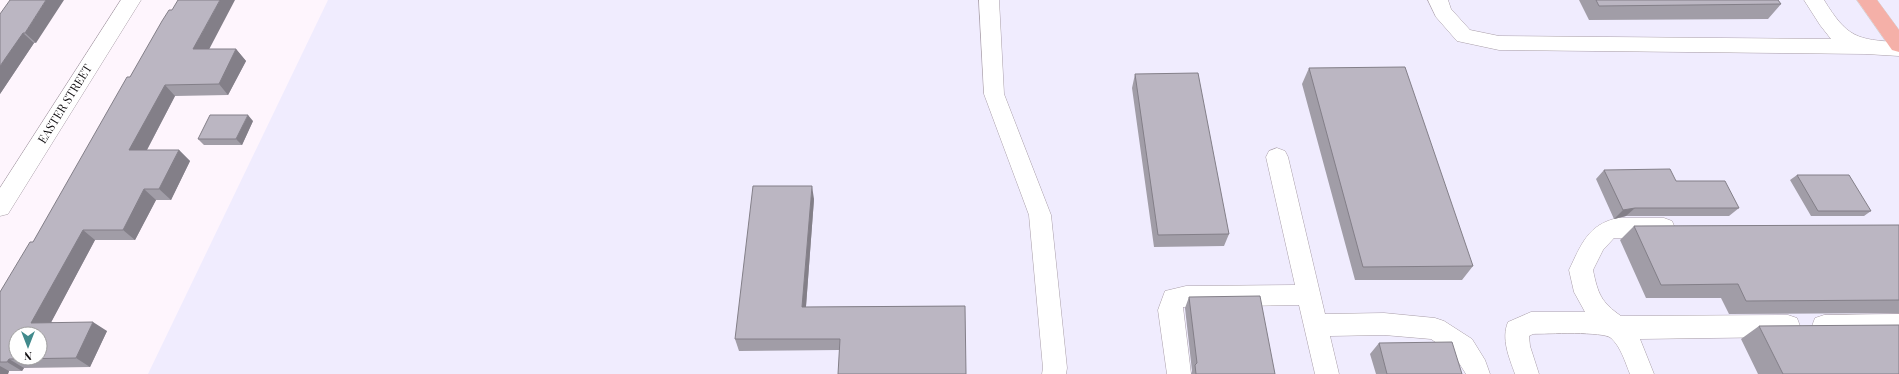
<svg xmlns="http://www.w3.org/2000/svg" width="1899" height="374" viewBox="0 0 1899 374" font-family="'Playfair Display',serif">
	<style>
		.industrial { fill: #f0ecfe }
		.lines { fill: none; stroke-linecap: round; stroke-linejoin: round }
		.minor-casing { stroke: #a99ea8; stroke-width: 1 }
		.major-casing { stroke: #d4d4d4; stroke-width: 1 }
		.minor { fill: #fff; fill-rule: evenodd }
		.major { fill: #f5b0a8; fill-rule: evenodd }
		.wall { fill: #a19da7 }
		.shaded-wall { fill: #837f88 }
		.building { fill: #bbb6c2; stroke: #837f88; fill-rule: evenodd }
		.labels { text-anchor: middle; stroke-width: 3; stroke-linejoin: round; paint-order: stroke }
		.street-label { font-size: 12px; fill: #110e11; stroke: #fff }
	</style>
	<rect width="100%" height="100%" fill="#fef5fd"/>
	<!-- industrial -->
	<path class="industrial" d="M328 0H1899V374H148Z"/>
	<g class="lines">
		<!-- minor casing -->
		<g class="minor-casing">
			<path id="minor" d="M121 0H141L8 214 0 216V188Z
				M979 0H999L1004 94 1051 215 1067 368 1066 374H1042L1043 368 1029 215 984 94Z
				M1428 0H1448L1451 9 1470 30 1499 36 1831 39 1820 25 1804 0H1824C1847 37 1856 40 1899 42V56L1866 54 1499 50 1457 41 1436 17Z
				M1277 148 1285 151 1288 157 1325 314 1384 313 1435 318 1444 321 1472 339 1485 360 1490 374H1466L1454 355 1431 339 1384 335 1330 336 1339 374H1315L1299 305 1183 307 1191 374H1167L1158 310 1165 291 1186 286 1295 285 1266 157 1269 151Z
				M1618 218H1664L1672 221 1675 228 1672 235 1664 238H1614L1603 250 1593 270C1598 294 1601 302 1621 316L1788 315 1797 318 1800 326 1797 334 1788 337 1640 339 1654 374H1630C1625 362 1621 347 1611 338 1603 331 1547 334 1533 334L1529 336 1530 346 1539 374H1515C1509 357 1501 339 1508 322L1531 312H1585L1574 292 1569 270C1581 245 1588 224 1618 218Z
				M1899 314V336L1824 337 1815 334 1812 326 1815 318 1824 315Z"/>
		</g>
		<!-- major casing -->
		<g class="major-casing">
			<path id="major" d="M1857 0H1877L1899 30V52L1892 50Z"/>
		</g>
		<!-- minor -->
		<use href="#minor" class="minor"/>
		<!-- major -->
		<use href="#major" class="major"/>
	</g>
	<!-- wall -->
	<path class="wall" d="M10 0 36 43H34L0 94Z
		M1579 0H1778L1781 4 1768 19 1589 20Z
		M172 10 209 49H236L246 61 228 95 175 96 147 150H179L190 161 171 200H156L135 240H95L51 322 107 331 90 367 24 368 22 371H9L8 374H0V292L33 242 130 77Z
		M1309 68 1473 266 1462 280H1355L1302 84Z
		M1135 74 1229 234 1224 246 1154 247 1132 88Z
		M253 121 242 145H204L198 139Z
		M1604 170 1739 208 1729 216H1626L1614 219 1596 179Z
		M1797 175 1871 211 1864 216H1811L1790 180Z
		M814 199 806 307 965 306 839 350 739 351 735 339Z
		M1899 225V313L1729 314 1721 298H1646L1620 240 1634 226Z
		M1189 297 1275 374H1191L1192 371 1185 308Z
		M1759 326 1899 374H1758L1741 339Z
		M1379 343 1462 374H1376L1370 354Z"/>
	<!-- shaded-wall -->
	<path class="shaded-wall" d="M46 0H64L36 43 25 33Z
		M220 0H235L203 61 193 49Z
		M23 33 34 43 0 94V66Z
		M236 49 246 61 228 95 219 84Z
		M165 85 175 96 141 161 129 150Z
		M248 115 253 121 242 145 236 139Z
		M179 150 190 161 171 200 159 189Z
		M812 186 814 199 805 319 802 307Z
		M144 189 156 200 135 240 123 230Z
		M1635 208 1626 216 1614 219 1623 210Z
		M83 230 95 240 46 332 31 323Z
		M93 322 107 331 90 367 76 358Z
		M9 359 24 368 22 371 7 362Z
		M0 366 9 371 8 374H0Z"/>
	<!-- building -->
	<path class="building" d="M10 0H46L25 33H23L0 66V14Z
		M178 0H220L193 49H236L219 84 165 85 129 150H179L159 189H144L123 230H83L31 323 93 322 76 358 9 359 7 362H0V292L30 242H33L127 77H130L162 21 169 10H172ZM16 334H40V358H16Z
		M1596 0H1778L1781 4 1599 6Z
		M1405 67 1473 266 1363 267 1309 68Z
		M1198 73 1229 234 1158 235 1135 74Z
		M210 115H248L236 139H198Z
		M1670 169 1676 181H1725L1739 208H1635L1623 210 1604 170Z
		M1797 175H1849L1871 211H1818Z
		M753 186H812L802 307 965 306 966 374H838L840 339H735Z
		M1899 225V300L1746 301 1738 284 1661 285 1634 226Z
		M1260 296 1275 374H1196L1195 365 1197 363 1189 297Z
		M1899 325V374H1783L1759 326Z
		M1452 342 1462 374H1387L1379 343Z"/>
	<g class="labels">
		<!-- street labels -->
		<g class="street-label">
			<text transform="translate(65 104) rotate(-58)" y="4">EASTER STREET</text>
		</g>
	</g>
	<!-- north arrow -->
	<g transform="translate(28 346) rotate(180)"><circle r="19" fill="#ffffff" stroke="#a09fa0"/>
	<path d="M0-3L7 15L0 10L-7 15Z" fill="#418a8c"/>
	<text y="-6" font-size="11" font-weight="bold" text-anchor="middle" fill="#110e11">N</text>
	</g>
</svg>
